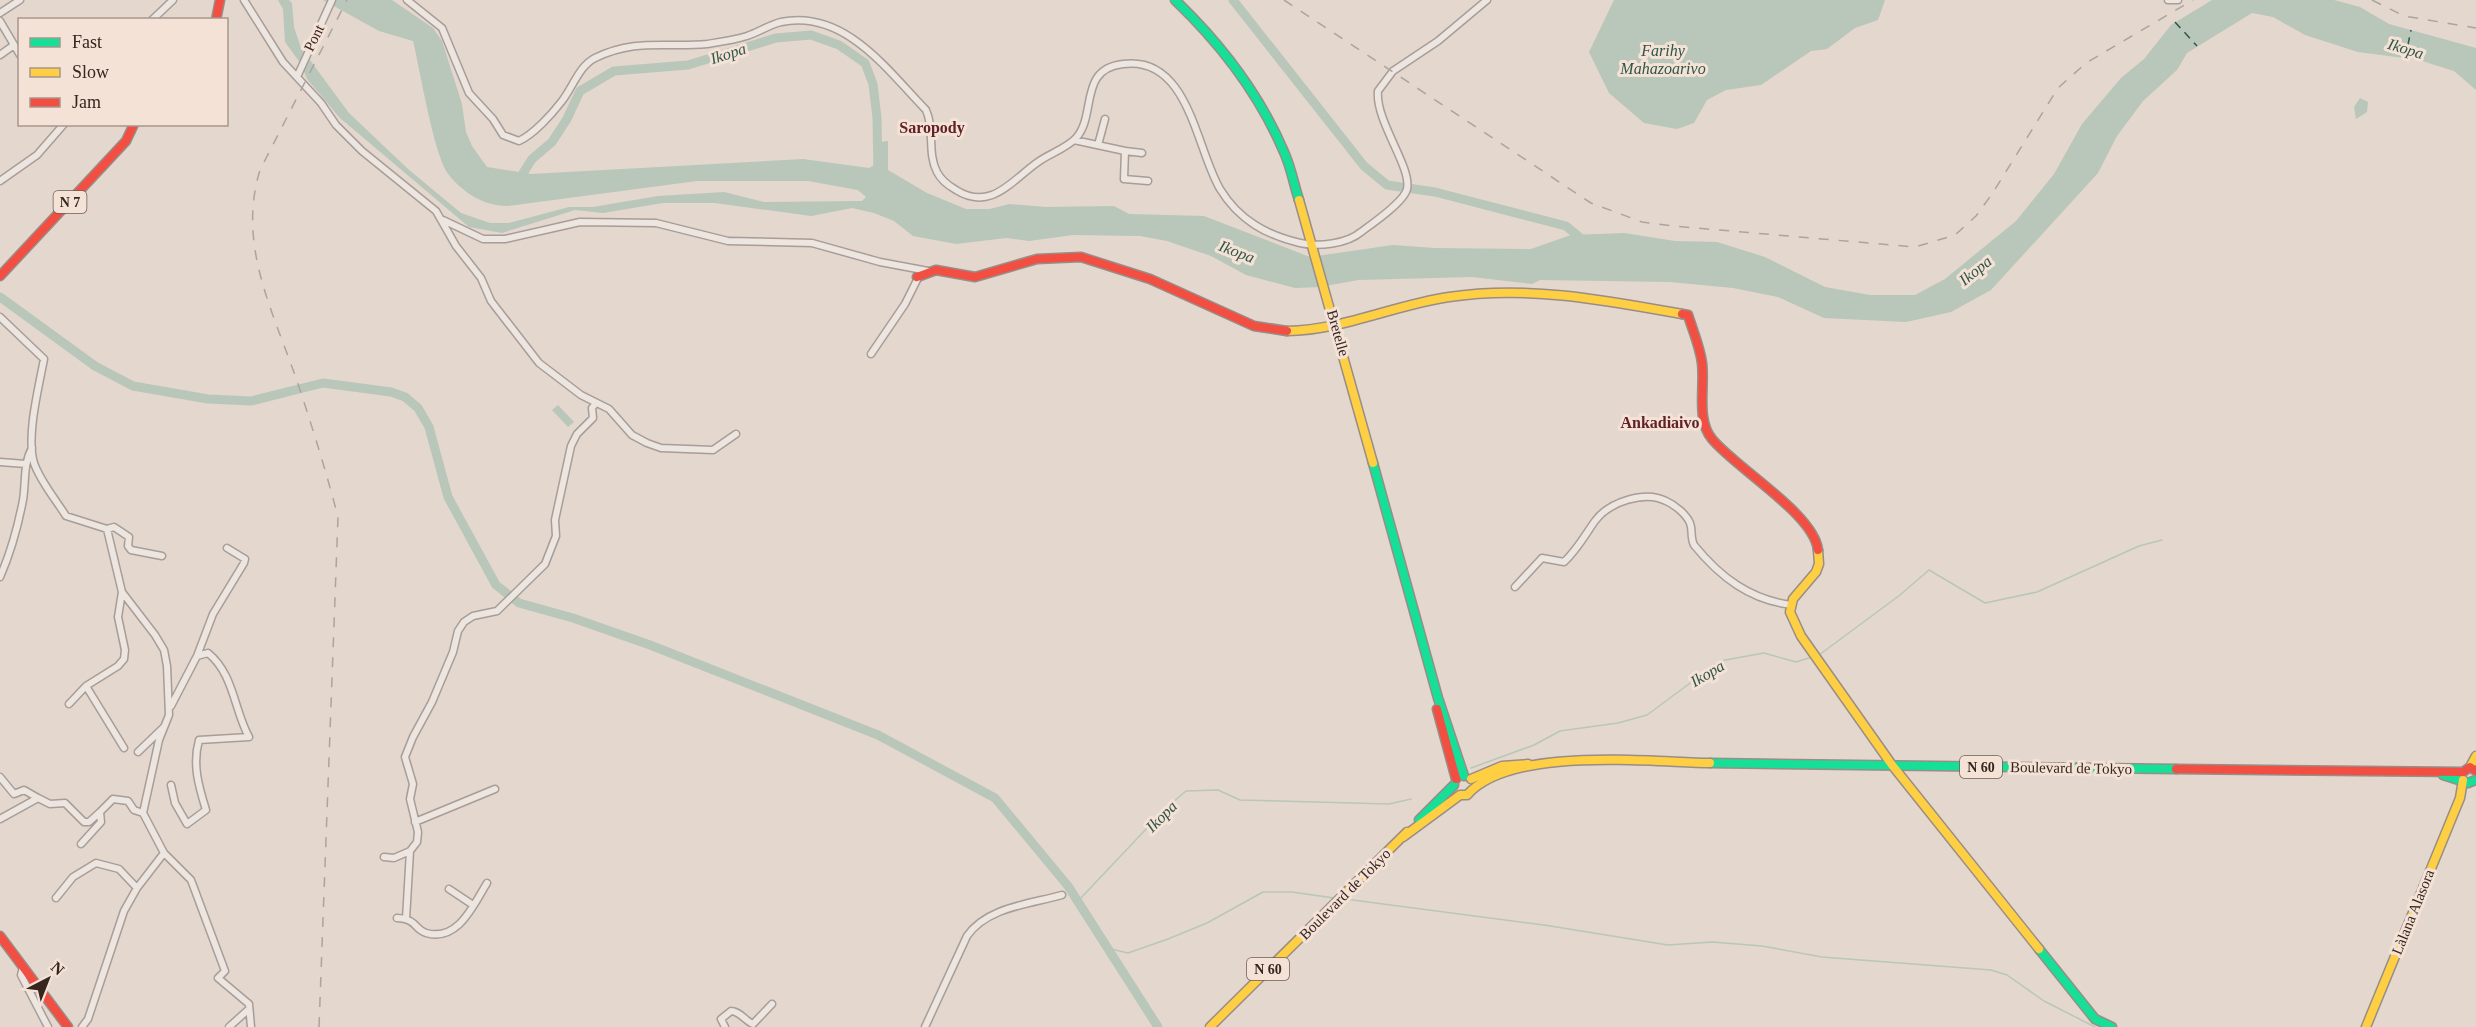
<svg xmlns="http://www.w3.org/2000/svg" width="2476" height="1027" viewBox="0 0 2476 1027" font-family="Georgia,serif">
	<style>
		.water { fill: #b9c6ba }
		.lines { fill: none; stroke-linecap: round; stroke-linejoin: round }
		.stream { stroke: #b9c6ba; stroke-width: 1.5 }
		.river { stroke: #b9c6ba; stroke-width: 9 }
		.ferry { stroke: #305549; stroke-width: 1.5; stroke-dasharray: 8 6; stroke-linecap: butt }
		.street-casing { stroke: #a89d97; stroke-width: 9 }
		.fast-casing { stroke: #988d87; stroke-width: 11 }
		.slow-casing { stroke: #988d87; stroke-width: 11 }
		.jam-casing { stroke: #988d87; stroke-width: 11 }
		.street { stroke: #ece5e0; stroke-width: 6 }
		.fast { stroke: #16e098; stroke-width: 8 }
		.slow { stroke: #ffcf43; stroke-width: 8 }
		.jam { stroke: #f24e42; stroke-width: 8 }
		.rail { stroke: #aba4a0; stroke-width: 1.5; stroke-dasharray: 10 10; stroke-linecap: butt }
		.labels { text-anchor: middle; stroke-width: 6; stroke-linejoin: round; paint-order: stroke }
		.shield { fill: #f3e2d5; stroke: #6f5e56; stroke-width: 1.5 }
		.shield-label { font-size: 14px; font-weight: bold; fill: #372520 }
		.street-label { font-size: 15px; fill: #372520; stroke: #f3e2d5 }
		.water-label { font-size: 16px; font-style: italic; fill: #305549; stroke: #f3e2d5 }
		.neighbourhood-label { font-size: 16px; font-weight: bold; fill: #602226; stroke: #f3e2d5 }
	</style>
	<rect width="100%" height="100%" fill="#e3d7ce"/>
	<!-- water -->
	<path class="water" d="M278 0H289L292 3 294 27 301 48 349 113 408 169 461 213 490 223H509L569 207H593L658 196 724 192 764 202 862 201 866 197 858 190 808 181H697L508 206C485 206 464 194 449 175 434 157 420 69 413 41L379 31 323 0H392L433 28 442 41 462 104 466 132 472 146 487 167 531 174 803 159 869 168 881 161 880 142 888 141V170L927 193 966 209H990L1009 204 1046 207 1114 206 1129 214 1204 216 1310 257 1393 245 1435 248 1531 249 1571 235 1624 233 1675 241 1717 242 1765 257 1825 287 1870 295H1915L1945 279 2016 221 2054 174 2082 124 2121 78 2144 59 2171 25 2212 0H2334L2360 7 2389 24 2476 48V90L2454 71 2419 60 2358 52 2305 35 2273 17 2252 13 2187 53 2177 70 2143 101 2117 136 2098 173 1991 290 1951 312 1906 322 1824 318 1778 297 1733 288 1670 282 1540 280 1532 284 1472 277 1358 280 1320 287 1295 288 1246 275 1211 256 1167 241 1140 236 1073 235 1029 241 1006 238 956 244 913 236 894 221 874 213 852 208 811 216 715 203H663L603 213 575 210 502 233 469 227 340 118 307 79 301 64 285 42 283 9Z
		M1614 0H1885L1878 20 1855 28 1827 49 1811 51 1761 85 1726 90 1707 100 1694 123 1677 129 1644 123 1609 93 1589 52Z
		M2360 98 2368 102 2367 112 2356 119 2354 107Z
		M558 405 574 422 568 427 552 410Z"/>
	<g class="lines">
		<!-- stream -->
		<path class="stream" d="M1819 655 1900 595 1929 570 1985 603 2037 592 2139 546 2162 540
			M1471 768 1534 745 1560 731 1618 723 1647 715 1720 661 1764 653 1796 662 1812 657
			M1345 899 1544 925 1668 945 1712 942 1762 946 1822 957 1991 970 2007 975 2044 1001 2095 1027
			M1078 901 1166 808 1186 791 1218 790 1240 800 1389 804 1411 799
			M1107 948 1128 953 1168 939 1207 923 1263 892H1292L1334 898"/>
		<!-- river -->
		<path class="river" d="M1233 0 1364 166 1387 185 1435 192 1566 226 1585 242
			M518 181 532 159 552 142 567 119 580 91 614 71 688 65 776 38 811 35 839 45 865 63 873 84 877 118 878 175
			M0 297 95 366 133 386 208 399 251 401 323 383 391 392 405 397 418 408 429 427 448 497 496 585 519 603 573 618 650 645 878 735 995 798 1068 886 1158 1027"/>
		<!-- ferry -->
		<path class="ferry" d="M2175 22 2197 46
			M2405 59 2411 30"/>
		<!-- street casing -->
		<g class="street-casing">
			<path id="street" d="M244 0 283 62 321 103 336 125 362 151 436 211 456 246 481 278 491 301 539 363 581 395 609 409 632 435 647 443 661 448 713 450 736 434
				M407 0 442 28 469 93 493 119 503 135 519 141C534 134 552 114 562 101 573 87 579 66 595 58 636 38 666 48 707 44 720 42 735 40 747 36 759 32 769 25 781 22 845 9 888 71 926 110 935 130 927 153 937 172 941 180 949 186 956 190 991 212 1012 180 1038 162 1049 154 1067 148 1076 138 1097 115 1078 69 1123 64 1189 55 1196 149 1220 189 1239 220 1266 235 1300 243 1318 247 1347 244 1361 232 1372 224 1404 202 1407 189 1412 167 1375 121 1378 91L1393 71 1438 41 1487 0
				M2168 0H2178
				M0 13 20 0
				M152 20 173 0
				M0 21 20 55
				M0 55 14 45
				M297 77 332 0
				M1074 140 1125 151 1124 179 1148 181
				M1098 145 1105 119
				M1125 151 1142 153
				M0 181 37 155 64 124
				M443 220 483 239H505L580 222 656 223 728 241 812 243 880 262 928 271
				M0 317 44 359C39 386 26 436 34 463 40 481 56 500 66 516L107 529 122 592 155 635 164 650 167 666 169 715 159 740 143 813 164 853 137 888 124 911 88 1019 82 1027
				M871 354 905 304 919 276
				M0 462 26 464
				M107 529 114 527 129 537 128 546 131 550 162 556
				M0 577C11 552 18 526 23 500 26 482 23 464 32 448
				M1515 587 1542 558 1564 562C1577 550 1585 535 1595 521 1609 502 1645 490 1666 501 1675 505 1686 514 1690 523 1693 531 1690 537 1694 545 1720 577 1750 600 1792 605
				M86 686 118 666 124 659 125 650 118 617 122 592
				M69 704 86 686 124 748
				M171 706 197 656 213 614 244 563 245 559 227 548
				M138 752 163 728
				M0 777 14 794 24 790 38 798
				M171 785 175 803 187 824 206 810C199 787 192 765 199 740L249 737C234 710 234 674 208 653L197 656
				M0 819 38 798 50 804 65 803 84 822H89L100 812
				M415 822 495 789
				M81 844 101 822 100 812 113 799 128 801 134 810 143 813
				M164 853 191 880 225 971 218 978 249 1004 251 1027
				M384 857 394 858 410 851 417 842 418 832 410 799 413 784 405 757 413 737 432 702 453 652 458 631 464 622 473 616 497 611 545 564 556 536 555 520 571 446 577 434 593 418 592 408 596 403
				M449 889 473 905
				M56 898 73 877 96 863 119 869 137 888
				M397 918C417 919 414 929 426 933 458 942 473 906 487 883
				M406 919 410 851
				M23 967 21 975 48 1027
				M229 1027 249 1009
				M725 1027 721 1019 731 1011C740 1011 745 1021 753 1024L772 1004
				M925 1027 967 936C987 907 1030 904 1062 895"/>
		</g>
		<!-- fast casing -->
		<g class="fast-casing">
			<path id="fast" d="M1175 0C1221 44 1259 93 1284 152 1291 167 1294 185 1299 200
				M1373 463 1438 698 1464 776
				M1710 763 2176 769
				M2443 775 2468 783 2476 780
				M1419 820 1454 785
				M2039 949 2095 1019 2112 1027"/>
		</g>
		<!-- slow casing -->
		<g class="slow-casing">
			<path id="slow" d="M1299 200 1373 463
				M1287 331C1343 330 1394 305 1449 297 1527 285 1605 300 1682 314
				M1818 550 1819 564 1816 572 1793 599 1790 612 1801 636 1892 765 2039 949
				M2470 767 2476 756
				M1471 779 1502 766 1528 764
				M1403 837 1460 795H1467C1510 746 1648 762 1710 763
				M1210 1027 1407 832
				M2366 1027 2460 798 2463 780"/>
		</g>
		<!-- jam casing -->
		<g class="jam-casing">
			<path id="jam" d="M216 20 220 0
				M0 276 126 141 134 124
				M917 277 936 270 975 277 1037 259 1081 257 1150 279 1254 326 1287 331
				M1682 314 1688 315C1693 331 1700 347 1702 363 1705 387 1696 420 1712 439 1737 469 1814 514 1818 550
				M1437 709 1456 779
				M2176 769 2463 772
				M2463 772 2470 767 2476 771
				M0 936 68 1027"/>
		</g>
		<!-- street -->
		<use href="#street" class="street"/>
		<!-- fast -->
		<use href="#fast" class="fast"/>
		<!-- slow -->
		<use href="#slow" class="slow"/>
		<!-- jam -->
		<use href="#jam" class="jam"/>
		<!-- rail -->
		<path class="rail" d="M1284 0 1591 203 1642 222 1673 226 1915 247 1955 235 1976 216 1992 194 2058 88 2086 63 2193 0
			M2372 0 2404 16 2476 28
			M319 1027 338 517C326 471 312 426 297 381 273 311 237 245 260 170L347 0"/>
	</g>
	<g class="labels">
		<!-- shield labels -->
		<g class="shield">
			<rect x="53.5" y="191" width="33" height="22" rx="4.5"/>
			<rect x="1960" y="756" width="42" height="22" rx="4.5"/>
			<rect x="1247" y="958" width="42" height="22" rx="4.5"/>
		</g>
		<g class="shield-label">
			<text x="70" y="207">N 7</text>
			<text x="1981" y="772">N 60</text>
			<text x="1268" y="974">N 60</text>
		</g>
		<!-- street labels -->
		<g class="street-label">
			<text transform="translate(314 38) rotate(-64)" y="5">Pont</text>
			<text transform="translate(1338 333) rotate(74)" y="5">Bretelle</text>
			<text transform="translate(2071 768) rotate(1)" y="5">Boulevard de Tokyo</text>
			<text transform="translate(1345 894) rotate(-45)" y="5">Boulevard de Tokyo</text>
			<text transform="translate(2413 912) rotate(-68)" y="5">Làlana Alasora</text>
		</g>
		<!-- water labels -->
		<g class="water-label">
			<text transform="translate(2406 48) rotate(17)" y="6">Ikopa</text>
			<text x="1663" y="56">Farihy<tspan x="1663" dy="18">Mahazoarivo</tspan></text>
			<text transform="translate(728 53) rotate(-18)" y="6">Ikopa</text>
			<text transform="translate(1237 251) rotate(21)" y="6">Ikopa</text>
			<text transform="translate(1975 270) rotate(-39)" y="6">Ikopa</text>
			<text transform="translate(1707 673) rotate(-31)" y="6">Ikopa</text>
			<text transform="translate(1161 816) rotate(-45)" y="6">Ikopa</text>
		</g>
		<!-- neighbourhood labels -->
		<g class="neighbourhood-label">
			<text x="932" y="133">Saropody</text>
			<text x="1660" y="428">Ankadiaivo</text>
		</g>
	</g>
	<!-- legend -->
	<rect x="18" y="18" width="210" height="108" fill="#f3e2d5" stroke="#a8968d" stroke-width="1.5"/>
	<rect x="30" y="38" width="30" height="9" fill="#16e098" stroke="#a8968d" stroke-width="1.5"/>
	<text x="72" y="48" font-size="18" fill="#372520">Fast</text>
	<rect x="30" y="68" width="30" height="9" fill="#ffcf43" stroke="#a8968d" stroke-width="1.5"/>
	<text x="72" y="78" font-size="18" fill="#372520">Slow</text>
	<rect x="30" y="98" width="30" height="9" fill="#f24e42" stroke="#a8968d" stroke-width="1.5"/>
	<text x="72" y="108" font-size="18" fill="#372520">Jam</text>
	<!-- north arrow -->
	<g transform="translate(48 979) rotate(42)" stroke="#f3e2d5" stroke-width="4.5" paint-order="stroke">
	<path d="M0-4.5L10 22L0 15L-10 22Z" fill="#372520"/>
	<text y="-9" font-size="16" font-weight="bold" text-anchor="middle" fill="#372520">N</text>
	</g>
</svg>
